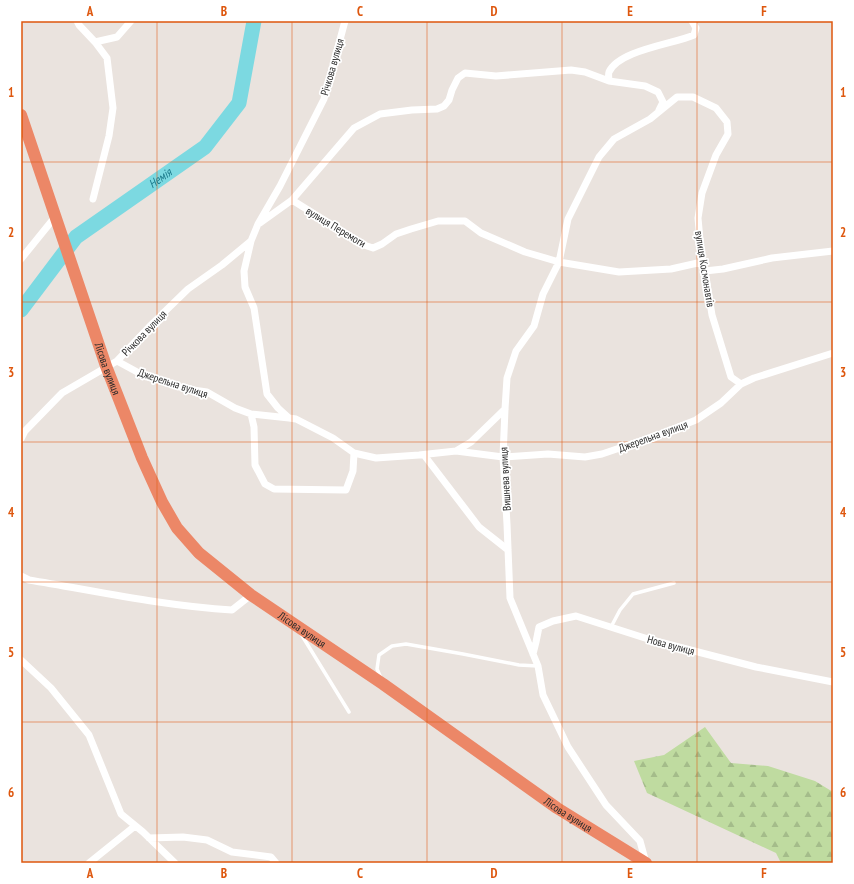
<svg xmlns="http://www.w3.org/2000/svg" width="854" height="884" viewBox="0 0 854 884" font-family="'PT Sans Narrow',sans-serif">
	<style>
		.forest { fill: url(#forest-firs) }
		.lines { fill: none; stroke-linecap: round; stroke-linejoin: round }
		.river { stroke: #7cd9e1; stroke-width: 15 }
		.lane { stroke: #fff; stroke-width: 3.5 }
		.street { stroke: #fff; stroke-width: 7 }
		.highway { stroke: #ec8767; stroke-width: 12 }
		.grid { fill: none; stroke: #de570e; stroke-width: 1; stroke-opacity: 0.55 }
		.labels { text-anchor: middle; stroke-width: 3.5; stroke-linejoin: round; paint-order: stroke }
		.street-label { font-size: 11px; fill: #2a2a2a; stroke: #fff }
		.water-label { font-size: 12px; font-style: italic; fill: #1c7b8c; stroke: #fff }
		.neatline { fill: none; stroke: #de570e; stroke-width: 1.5 }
		.grid-label { font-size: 13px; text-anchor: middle; font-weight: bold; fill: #de570e }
	</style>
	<defs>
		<pattern id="forest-firs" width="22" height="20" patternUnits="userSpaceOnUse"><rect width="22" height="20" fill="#bfdba0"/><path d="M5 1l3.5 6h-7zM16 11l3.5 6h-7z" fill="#a4bc8a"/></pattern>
	</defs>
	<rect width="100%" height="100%" fill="#eae3de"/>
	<!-- forest -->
	<path class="forest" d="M705 727 731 763 768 766 815 781 833 792V863H781L776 853 647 793 634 761 664 755Z"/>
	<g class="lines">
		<!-- river -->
		<path class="river" id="s1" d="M21 310 76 237 205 147 239 103 254 21"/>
		<!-- lane -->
		<path class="lane" d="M611 627 620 610 633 594 674 583
			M301 634 349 712
			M381 678 377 669 379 655 392 646 406 644 463 654 519 665 538 666"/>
		<!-- street -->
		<path class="street" d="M77 21 79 25 95 42 117 37 131 21
			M659 110 663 102 658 92 645 86 609 81C609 78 608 75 609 72 619 50 674 44 694 35L696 28 692 21
			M93 199 109 136 113 108 107 58 95 42
			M292 200 364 245 373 248 382 244 396 234 411 229 438 221H465L481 233 525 252 559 262 619 272 671 269 702 262
			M260 223 292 200 354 128 380 114 412 110 437 109 444 106 449 100 452 90 458 78 465 73 496 76 571 70 585 72 609 81
			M21 259 55 217
			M705 271 723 269 772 258 833 251
			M117 361 139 373 186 389 207 392 235 408 251 414
			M289 418 251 414 254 427 255 465 265 484 274 489 346 490 353 471 354 453 333 438 296 419 289 418 278 408 267 394 254 308 245 287 244 271 251 241 258 224 280 186 324 99 345 21
			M21 439 25 431 62 393 117 361 151 325 188 289 222 265 251 241
			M456 451 503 457 548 454 585 457 602 454 658 435 696 420 721 403 741 384 754 378 833 353
			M354 453 376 458 419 455 456 451 471 442 505 409
			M424 455 479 527 508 550
			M21 576 29 580C96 591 164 606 232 610L251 595
			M533 654 536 642 539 627 553 621 576 616 648 639 756 667 833 682
			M21 660 51 688 89 735 121 814 143 832 175 863
			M149 838 183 837 207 840 232 852 271 857 276 863
			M89 863 135 826
			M646 863 640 841 606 805 568 747 543 695 538 666 510 598 507 524 503 457 505 409 507 378 516 351 534 326 543 294 559 262 568 219 599 157 614 139 650 119 677 97H693L716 108 727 122 728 134 716 155 702 193 698 218 702 262 705 271 712 315 731 377 741 384"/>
		<!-- highway -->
		<path class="highway" id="s2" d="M21 115 106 366 142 458 162 502 177 528 199 553 251 595 383 684 557 808 646 863"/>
	</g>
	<!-- grid -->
	<path class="grid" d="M157 21V863M292 21V863M427 21V863M562 21V863M697 21V863M21 162H833M21 302H833M21 442H833M21 582H833M21 722H833"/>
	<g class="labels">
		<!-- street labels -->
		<g class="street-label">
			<text transform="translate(332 67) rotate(-74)" y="4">Річкова вулиця</text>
			<text transform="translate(336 227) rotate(31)" y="4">вулиця Перемоги</text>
			<text transform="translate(705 269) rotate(81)" y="4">вулиця Космонавтів</text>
			<text transform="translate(144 333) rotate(-46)" y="4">Річкова вулиця</text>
			<text dy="4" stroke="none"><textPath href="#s2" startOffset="268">Лісова вулиця</textPath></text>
			<text transform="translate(173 383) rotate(18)" y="4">Джерельна вулиця</text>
			<text transform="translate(653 436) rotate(-20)" y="4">Джерельна вулиця</text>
			<text transform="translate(505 479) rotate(-93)" y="4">Вишнева вулиця</text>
			<text dy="4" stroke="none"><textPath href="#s2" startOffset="604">Лісова вулиця</textPath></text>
			<text transform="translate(671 645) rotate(15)" y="4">Нова вулиця</text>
			<text dy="4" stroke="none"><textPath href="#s2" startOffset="928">Лісова вулиця</textPath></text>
		</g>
		<!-- water labels -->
		<g class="water-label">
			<text dy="4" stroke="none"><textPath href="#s1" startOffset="194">Немія</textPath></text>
		</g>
	</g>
	<!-- border -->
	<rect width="854" height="884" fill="none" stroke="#ffffff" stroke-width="44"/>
	<rect x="22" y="22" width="810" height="840" class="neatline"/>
	<g class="grid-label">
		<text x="90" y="16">A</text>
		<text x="224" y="16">B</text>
		<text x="360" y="16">C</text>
		<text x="494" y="16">D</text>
		<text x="630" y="16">E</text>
		<text x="764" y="16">F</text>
		<text x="11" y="97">1</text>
		<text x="843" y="97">1</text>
		<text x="11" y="237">2</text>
		<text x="843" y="237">2</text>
		<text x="11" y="377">3</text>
		<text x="843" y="377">3</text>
		<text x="11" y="517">4</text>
		<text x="843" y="517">4</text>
		<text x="11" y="657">5</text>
		<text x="843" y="657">5</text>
		<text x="11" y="797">6</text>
		<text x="843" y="797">6</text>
		<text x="90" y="878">A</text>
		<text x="224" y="878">B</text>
		<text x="360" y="878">C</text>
		<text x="494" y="878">D</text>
		<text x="630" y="878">E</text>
		<text x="764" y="878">F</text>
	</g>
</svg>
